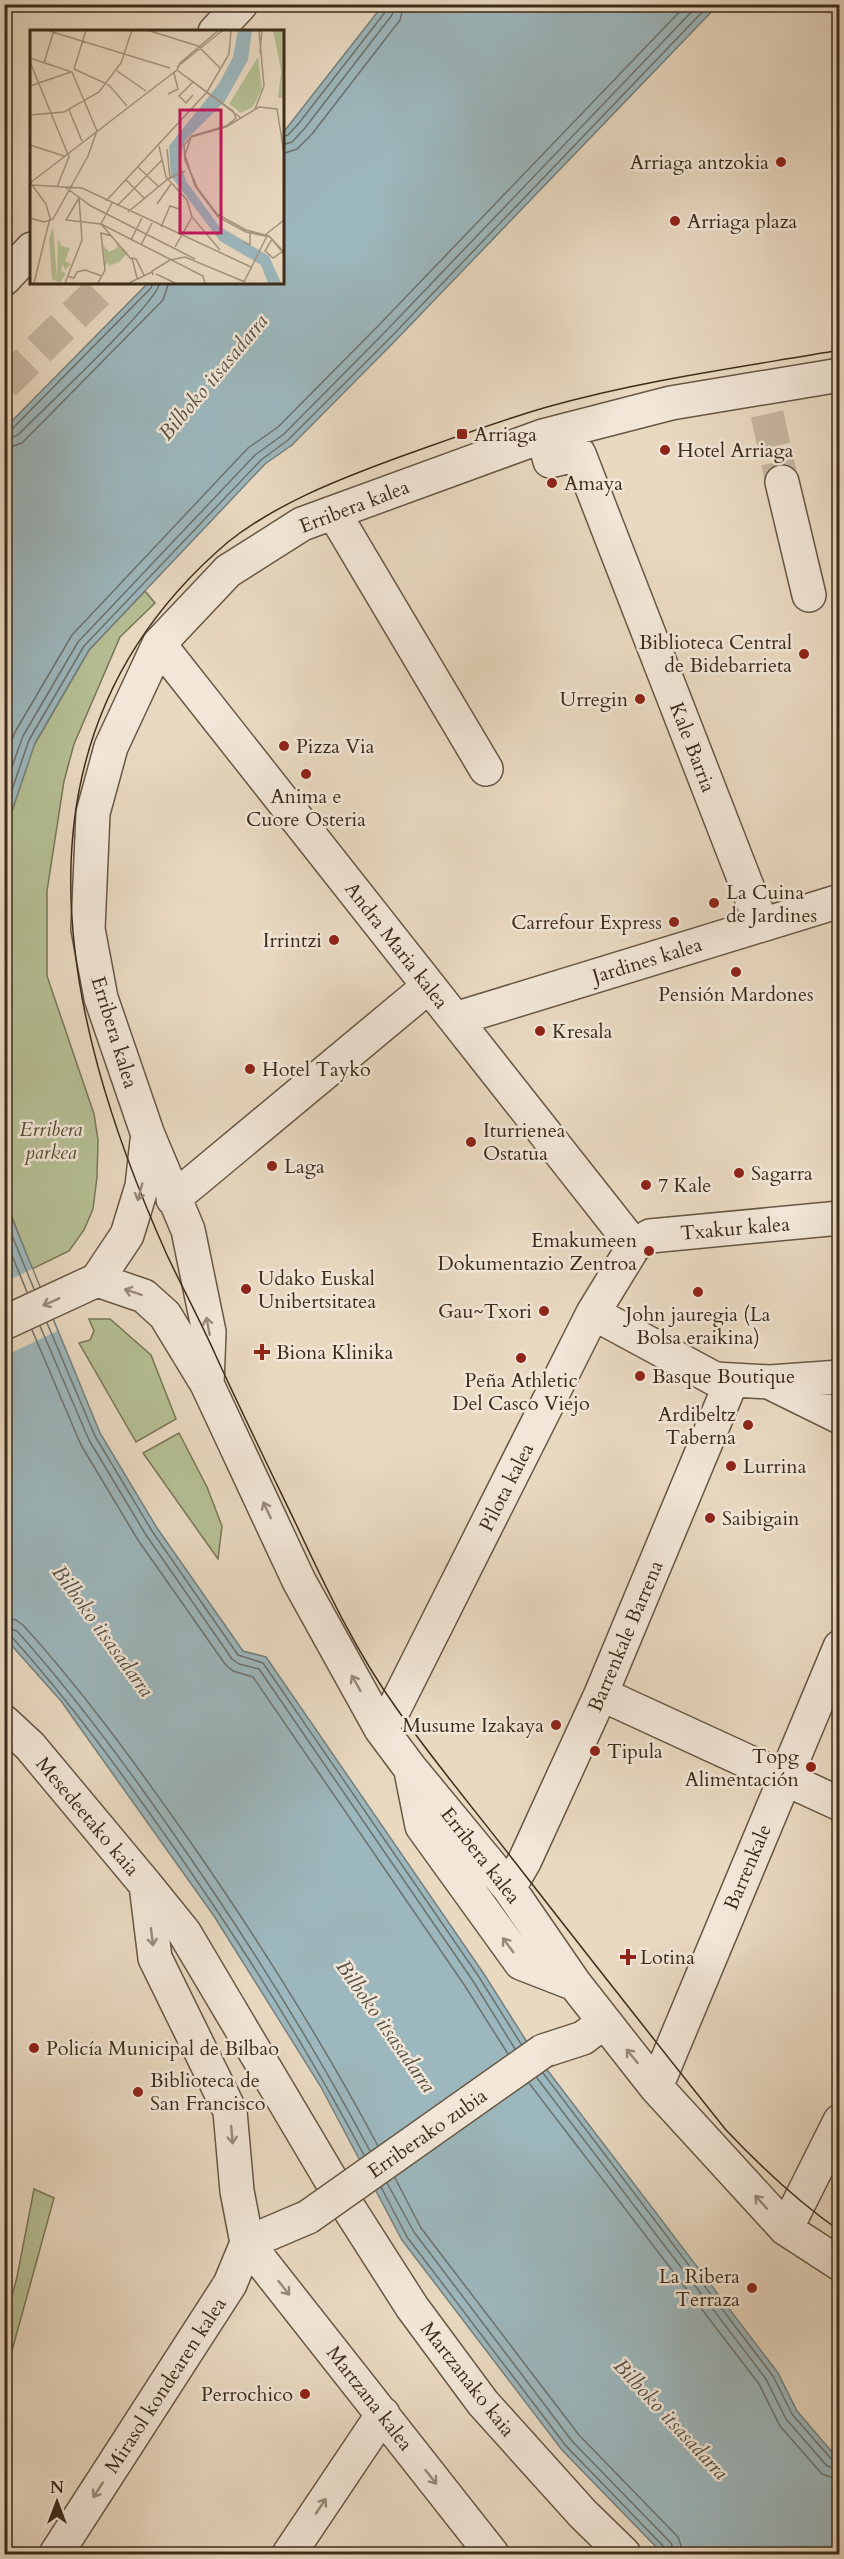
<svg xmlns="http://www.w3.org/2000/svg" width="844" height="2559" viewBox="0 0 844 2559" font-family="Cardo,serif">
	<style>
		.green { fill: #b5bf94; stroke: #787657; stroke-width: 1.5 }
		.water { fill: #9cb7bd; stroke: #767f7c; stroke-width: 1.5 }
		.pier { fill: #e9d9c1 }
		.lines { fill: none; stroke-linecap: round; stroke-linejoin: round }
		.shore { stroke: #6c726c; stroke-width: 1.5 }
		.minor-tunnel { stroke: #c6b6a0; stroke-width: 33; stroke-dasharray: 33 16; stroke-linecap: butt }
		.minor-casing { stroke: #675744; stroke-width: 36 }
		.minor { stroke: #f1e6d7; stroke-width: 33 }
		.tram { stroke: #3c2c1a; stroke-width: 1.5 }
		.minor-bridge-casing { stroke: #675744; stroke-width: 36; stroke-linecap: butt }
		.minor-bridge { stroke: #f1e6d7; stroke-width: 33 }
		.oneway { stroke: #968978 }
		.poi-dot { fill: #8f2418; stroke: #f1e6d7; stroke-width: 2 }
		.labels { text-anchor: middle; stroke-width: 5; stroke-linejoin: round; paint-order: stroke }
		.poi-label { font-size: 20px; fill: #3c2c1a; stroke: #f1e6d7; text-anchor: start }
		.street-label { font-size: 20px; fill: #3c2c1a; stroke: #f1e6d7 }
		.park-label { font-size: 20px; font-style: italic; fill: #544932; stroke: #f1e6d7 }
		.water-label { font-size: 21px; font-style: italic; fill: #544f43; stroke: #f1e6d7 }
		.inset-road { fill: none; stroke: #a4947e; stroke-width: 1.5 }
		.view { fill: #c2185b; fill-opacity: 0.15; stroke: #c2185b; stroke-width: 3 }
		.inset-edge { fill: none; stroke: #3c2c1a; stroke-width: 3 }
	</style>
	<rect width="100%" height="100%" fill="#e9d9c1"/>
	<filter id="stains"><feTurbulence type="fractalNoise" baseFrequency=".00333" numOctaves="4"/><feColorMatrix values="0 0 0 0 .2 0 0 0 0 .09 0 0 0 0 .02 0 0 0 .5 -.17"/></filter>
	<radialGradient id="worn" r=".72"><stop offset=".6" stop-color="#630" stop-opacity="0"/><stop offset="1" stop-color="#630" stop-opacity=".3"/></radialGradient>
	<!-- green -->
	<path class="green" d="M145 591 155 603 120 637 74 744 64 781 47 891V976L94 1114 98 1140 97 1177 93 1209 84 1230 69 1251 32 1269 5 1199V832L33 747 89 650Z
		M89 1319H110L151 1355 176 1419 136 1442 79 1343 90 1340 94 1331Z
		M179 1433 207 1487 222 1526 218 1559 143 1453Z
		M34 2189 54 2198 5 2376V2323L17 2277Z"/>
	<!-- water -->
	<path class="water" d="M383 5H718L394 342 292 445 265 464 89 650 35 743 5 832V428L149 282H282V134Z
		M4 1199 100 1433 157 1528 243 1651 266 1657 484 1974 532 2050 778 2373 797 2411 839 2460V2554H663L562 2450 402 2240 321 2087 214 1916 61 1701 5 1638Z"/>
	<!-- pier -->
	<path class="pier" d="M32 1269 57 1331 5 1356V1282Z"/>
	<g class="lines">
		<!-- shore -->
		<path class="shore" d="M282 137 288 135 299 123 386 11 387 4
			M282 145 292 142 305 128 392 15 395 4
			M282 154 297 149 312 134 400 20 404 4
			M4 432 12 429 151 288 153 282
			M4 440 18 435C39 413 159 302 160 282
			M4 449 22 443 163 300 169 282
			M4 761 15 732 72 635 248 448 278 427 378 326 687 4
			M4 789 23 736 78 642 255 455 284 434 384 333 699 4
			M4 813 29 740 84 646 261 460 288 440 390 338 710 4
			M4 1216 34 1289
			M4 1236 27 1292
			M47 1323 95 1436 152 1531 238 1655 263 1663 479 1977 521 2044
			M40 1326 89 1440 146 1535 232 1659 239 1664 259 1669 473 1981 515 2049
			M32 1330 81 1445 138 1540 225 1664 233 1671 253 1677 465 1986 508 2054
			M4 1618 16 1620 23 1625C83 1691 135 1763 187 1837 256 1936 321 2039 378 2146
			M4 1627 17 1631C77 1698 129 1769 180 1843 249 1942 313 2044 370 2151
			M4 1634 11 1636C72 1704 123 1775 175 1849 244 1948 308 2050 364 2155
			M543 2073 773 2376 792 2414 833 2461 840 2463
			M537 2078 766 2379 786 2419 827 2466 840 2470
			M529 2083 759 2384 780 2426 822 2474 840 2480
			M395 2178 421 2228 579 2435 678 2537 684 2554
			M387 2183 414 2232 572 2441 671 2543 675 2554
			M381 2187 407 2237 566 2446 665 2548 667 2554"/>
		<!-- minor-tunnel -->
		<path class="minor-tunnel" d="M4 384 108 282
			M767 414 782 482"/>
		<!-- minor casing -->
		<g class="minor-casing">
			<path id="minor" d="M215 32 241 4
				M4 279 32 249
				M543 436 550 461 579 454 762 925
				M782 482 809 595
				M334 513 486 769
				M159 644 634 1246
				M455 1019 840 901
				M173 1199 429 986
				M97 1280 144 1296 165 1315 207 1384 299 1581 381 1729 410 1768 509 1888 575 1984 656 2087 786 2229 840 2264
				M97 1280 127 1235 142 1186 147 1141
				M593 1313 715 1379 770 1382 840 1377
				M4 1323 97 1280
				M771 1383 840 1417
				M207 1384 209 1332 188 1230 148 1135 101 998 88 929 93 813 111 747 159 644 228 571 302 524 543 436 671 403 840 375
				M601 1694 840 1804
				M4 1722 30 1746 146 1885 155 1958 230 2111 237 2191 247 2243 492 2554
				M381 1729 395 1707 593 1313 634 1246 650 1236 840 1218
				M411 1771 422 1826 521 1963 575 1984
				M146 1885 184 1932 334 2185 412 2307 483 2403 583 2514 624 2554
				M509 1888 525 1860 601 1694 732 1380
				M543 2051 583 2038 604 2022
				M656 2087 840 1647
				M786 2229 840 2121
				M247 2243 308 2217
				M56 2554 230 2284 247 2243
				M289 2554 383 2414"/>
		</g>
		<!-- minor -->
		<use href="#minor" class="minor"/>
		<!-- tram -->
		<path class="tram" d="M840 350C742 367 642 380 547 407 495 422 445 441 394 459 337 480 276 504 228 542 0 736 57 1009 167 1255 183 1289 201 1322 216 1356 242 1413 269 1468 296 1524 326 1588 356 1652 397 1709 433 1760 473 1808 511 1857 582 1948 654 2040 726 2130 762 2168 797 2201 840 2231"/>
		<!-- minor-bridge casing -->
		<g class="minor-bridge-casing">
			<path id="minor-bridge" d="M308 2217 543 2051"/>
		</g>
		<!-- minor-bridge -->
		<use href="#minor-bridge" class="minor-bridge"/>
	</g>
	<!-- one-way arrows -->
	<defs><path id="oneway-shaft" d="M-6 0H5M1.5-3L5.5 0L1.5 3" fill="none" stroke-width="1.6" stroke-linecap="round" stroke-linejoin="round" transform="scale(1.5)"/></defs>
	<g class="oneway">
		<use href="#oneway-shaft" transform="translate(140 1192) rotate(105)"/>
		<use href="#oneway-shaft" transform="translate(133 1292) rotate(-162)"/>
		<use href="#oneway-shaft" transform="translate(51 1302) rotate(156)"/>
		<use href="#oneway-shaft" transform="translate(208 1326) rotate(-101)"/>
		<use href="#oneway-shaft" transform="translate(267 1510) rotate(-115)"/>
		<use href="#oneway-shaft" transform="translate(356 1683) rotate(-119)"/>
		<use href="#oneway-shaft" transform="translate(152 1937) rotate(83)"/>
		<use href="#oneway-shaft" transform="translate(508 1945) rotate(-126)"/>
		<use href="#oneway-shaft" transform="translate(632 2056) rotate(-129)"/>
		<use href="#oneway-shaft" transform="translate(232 2135) rotate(85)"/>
		<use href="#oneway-shaft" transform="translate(761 2202) rotate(-132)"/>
		<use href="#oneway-shaft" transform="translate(284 2288) rotate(52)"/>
		<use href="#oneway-shaft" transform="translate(431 2477) rotate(52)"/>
		<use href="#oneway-shaft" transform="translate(98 2490) rotate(123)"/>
		<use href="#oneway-shaft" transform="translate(321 2506) rotate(-56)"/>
	</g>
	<!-- markers -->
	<g class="poi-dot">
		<circle cx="781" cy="162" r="6"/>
		<circle cx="675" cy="221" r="6"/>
		<rect x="456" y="428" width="12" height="12" rx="3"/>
		<circle cx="665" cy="450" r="6"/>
		<circle cx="552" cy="483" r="6"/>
		<circle cx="804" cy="654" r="6"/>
		<circle cx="640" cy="699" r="6"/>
		<circle cx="284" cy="746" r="6"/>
		<circle cx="306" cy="774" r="6"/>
		<circle cx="714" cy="903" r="6"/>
		<circle cx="674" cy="922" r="6"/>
		<circle cx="334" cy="940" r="6"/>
		<circle cx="736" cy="972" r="6"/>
		<circle cx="540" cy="1031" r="6"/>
		<circle cx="250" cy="1069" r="6"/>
		<circle cx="471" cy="1142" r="6"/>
		<circle cx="272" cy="1166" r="6"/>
		<circle cx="739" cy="1173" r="6"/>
		<circle cx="646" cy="1185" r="6"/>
		<circle cx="649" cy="1251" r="6"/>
		<circle cx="246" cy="1289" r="6"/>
		<circle cx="698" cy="1292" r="6"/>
		<circle cx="544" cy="1311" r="6"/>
		<path d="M259 1343h6v6h6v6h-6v6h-6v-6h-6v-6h6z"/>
		<circle cx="521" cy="1358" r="6"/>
		<circle cx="640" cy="1376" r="6"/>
		<circle cx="748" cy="1425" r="6"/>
		<circle cx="731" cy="1466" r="6"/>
		<circle cx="710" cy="1518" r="6"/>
		<circle cx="556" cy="1725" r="6"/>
		<circle cx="595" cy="1751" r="6"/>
		<circle cx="811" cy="1767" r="6"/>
		<path d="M625 1948h6v6h6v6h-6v6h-6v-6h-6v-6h6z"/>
		<circle cx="34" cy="2048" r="6"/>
		<circle cx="138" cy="2092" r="6"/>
		<circle cx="752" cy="2288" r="6"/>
		<circle cx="305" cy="2394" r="6"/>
	</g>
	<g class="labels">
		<!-- poi labels -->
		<g class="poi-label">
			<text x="769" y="169" text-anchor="end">Arriaga antzokia</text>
			<text x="687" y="228">Arriaga plaza</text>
			<text x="474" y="441">Arriaga</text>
			<text x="677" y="457">Hotel Arriaga</text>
			<text x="564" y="490">Amaya</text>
			<text x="792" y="649" text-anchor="end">Biblioteca Central<tspan x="792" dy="23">de Bidebarrieta</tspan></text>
			<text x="628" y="706" text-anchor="end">Urregin</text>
			<text x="296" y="753">Pizza Via</text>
			<text x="306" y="803" text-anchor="middle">Anima e<tspan x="306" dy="23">Cuore Osteria</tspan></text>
			<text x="726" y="899">La Cuina<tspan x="726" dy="23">de Jardines</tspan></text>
			<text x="662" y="929" text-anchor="end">Carrefour Express</text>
			<text x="322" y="947" text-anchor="end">Irrintzi</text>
			<text x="736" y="1001" text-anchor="middle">Pensión Mardones</text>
			<text x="552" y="1038">Kresala</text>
			<text x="262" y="1076">Hotel Tayko</text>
			<text x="483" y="1137">Iturrienea<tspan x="483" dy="23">Ostatua</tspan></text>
			<text x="284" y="1173">Laga</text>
			<text x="751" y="1180">Sagarra</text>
			<text x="658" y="1192">7 Kale</text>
			<text x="637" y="1247" text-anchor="end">Emakumeen<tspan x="637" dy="23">Dokumentazio Zentroa</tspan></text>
			<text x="258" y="1285">Udako Euskal<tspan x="258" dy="23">Unibertsitatea</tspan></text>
			<text x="532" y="1318" text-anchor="end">Gau~Txori</text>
			<text x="698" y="1321" text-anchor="middle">John jauregia (La<tspan x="698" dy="23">Bolsa eraikina)</tspan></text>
			<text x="276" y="1359">Biona Klinika</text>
			<text x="652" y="1383">Basque Boutique</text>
			<text x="521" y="1387" text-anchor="middle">Peña Athletic<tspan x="521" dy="23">Del Casco Viejo</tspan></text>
			<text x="736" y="1421" text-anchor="end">Ardibeltz<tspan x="736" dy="23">Taberna</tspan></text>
			<text x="743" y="1473">Lurrina</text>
			<text x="722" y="1525">Saibigain</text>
			<text x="544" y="1732" text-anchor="end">Musume Izakaya</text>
			<text x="607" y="1758">Tipula</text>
			<text x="799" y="1763" text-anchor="end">Topg<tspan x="799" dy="23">Alimentación</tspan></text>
			<text x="640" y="1964">Lotina</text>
			<text x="46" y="2055">Policía Municipal de Bilbao</text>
			<text x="150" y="2087">Biblioteca de<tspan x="150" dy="23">San Francisco</tspan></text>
			<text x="740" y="2283" text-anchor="end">La Ribera<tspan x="740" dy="23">Terraza</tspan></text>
			<text x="293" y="2401" text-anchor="end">Perrochico</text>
		</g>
		<!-- street labels -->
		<g class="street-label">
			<text transform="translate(354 506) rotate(-21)" y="7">Erribera kalea</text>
			<text transform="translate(693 747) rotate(69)" y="7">Kale Barria</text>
			<text transform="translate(397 945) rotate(52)" y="7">Andra Maria kalea</text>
			<text transform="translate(647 960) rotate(-17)" y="7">Jardines kalea</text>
			<text transform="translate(115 1032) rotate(73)" y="7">Erribera kalea</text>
			<text transform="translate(735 1228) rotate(-5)" y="7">Txakur kalea</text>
			<text transform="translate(506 1487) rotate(-63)" y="7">Pilota kalea</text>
			<text transform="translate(625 1636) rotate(-67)" y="7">Barrenkale Barrena</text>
			<text transform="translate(88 1816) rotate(50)" y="7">Mesedeetako kaia</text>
			<text transform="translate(481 1855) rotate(52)" y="7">Erribera kalea</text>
			<text transform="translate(747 1867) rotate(-67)" y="7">Barrenkale</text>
			<text transform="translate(427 2133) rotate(-35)" y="7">Erriberako zubia</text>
			<text transform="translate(468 2379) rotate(52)" y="7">Martzanako kaia</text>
			<text transform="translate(165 2385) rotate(-57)" y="7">Mirasol kondearen kalea</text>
			<text transform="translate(370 2398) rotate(52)" y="7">Martzana kalea</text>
		</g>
		<!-- park labels -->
		<g class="park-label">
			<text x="51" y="1136">Erribera<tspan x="51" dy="23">parkea</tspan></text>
		</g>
		<!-- water labels -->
		<g class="water-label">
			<text transform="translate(213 377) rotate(-50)" y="7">Bilboko itsasadarra</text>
			<text transform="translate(103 1631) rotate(54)" y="7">Bilboko itsasadarra</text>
			<text transform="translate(386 2026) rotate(55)" y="7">Bilboko itsasadarra</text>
			<text transform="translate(671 2419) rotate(47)" y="7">Bilboko itsasadarra</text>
		</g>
	</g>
	<!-- overview -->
	<g transform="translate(30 30)">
		<rect width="254" height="254" fill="#e9d9c1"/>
		<path d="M243 0H253V68H248L251 41ZM228 27 232 58 223 77 211 83 199 74ZM23 197 27 248 28 208 31 216 40 218 35 231 41 234 35 240 33 234 31 241 36 243 30 253 22 249 19 209ZM87 213 98 223 89 232 79 236 78 232 75 236 73 215 79 222 87 218Z" fill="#b5bf94"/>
		<path d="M208 0H222L218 30 195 71 155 111 149 130 156 151 189 196 239 226 251 253H238L231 235 190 211 141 146 139 116 188 55 203 27Z" fill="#9cb7bd"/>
		<path class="inset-road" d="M16 0 140 38M117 0 168 16 191 39M189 0 150 33 147 40 203 81 206 88 196 96 162 106 154 115 155 130 168 159 187 184 216 200 239 206 254 222M230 23 232 0M0 28 42 42 67 101M0 32 39 127 27 157M14 33 24 0M147 37 193 0M44 39 79 55 97 76M44 39 56 0M147 40 211 88M87 41 116 61M0 56 41 42M138 64 148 59 144 43M163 65 156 73 149 66 163 52M229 77 196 97 161 107 155 125 165 156 188 187 216 202 240 207 254 224M229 77 247 79 254 123M225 79 234 56 229 0M39 80 52 111M0 85 34 82 69 62 91 33 102 0M0 115 34 126M129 116 136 147 157 170 162 187 190 220M137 119 140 148M108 137 129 157M96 150 114 168M0 152 16 174 20 188 4 253M0 153 147 40M2 155 52 158 221 237M35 157 61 176 165 229M49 168 36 190 71 194 101 229M76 171 177 62 199 24 201 0M127 174 141 154M87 176 132 130M98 182 138 149 155 141M0 188 14 192 23 189 58 126 67 101M71 194 173 246 175 253M71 194 82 173M131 197 140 176 149 179M235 205 254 190M242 209 235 221 243 228 252 222M101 210 112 188M214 212 220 215V203M111 215 122 193M145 217 162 187M126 244 145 253M123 245 122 241 140 230 155 227 215 252M37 246 44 248 47 242 55 240 72 246M107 248 102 228 106 229 114 245M214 252 237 206M35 253 52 210 49 168M68 253 75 240 71 203 82 206M99 253 122 242"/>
		<path class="view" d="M150 80H191V203H150Z"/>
		<rect width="254" height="254" class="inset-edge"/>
	</g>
	<!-- margin -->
	<rect width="844" height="2559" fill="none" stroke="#e9d9c1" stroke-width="24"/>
	<rect x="6" y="6" width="832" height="2547" fill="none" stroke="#3c2c1a" stroke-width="3"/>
	<rect x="12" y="12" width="820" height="2535" fill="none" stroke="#3c2c1a" stroke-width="1.5"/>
	<!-- north arrow -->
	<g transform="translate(57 2502)" stroke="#f1e6d7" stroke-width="4.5" paint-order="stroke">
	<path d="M0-4.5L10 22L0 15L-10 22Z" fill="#3c2c1a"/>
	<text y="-9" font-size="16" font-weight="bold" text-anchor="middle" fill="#3c2c1a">N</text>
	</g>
	<rect width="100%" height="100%" filter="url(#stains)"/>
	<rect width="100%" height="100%" fill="url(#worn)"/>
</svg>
